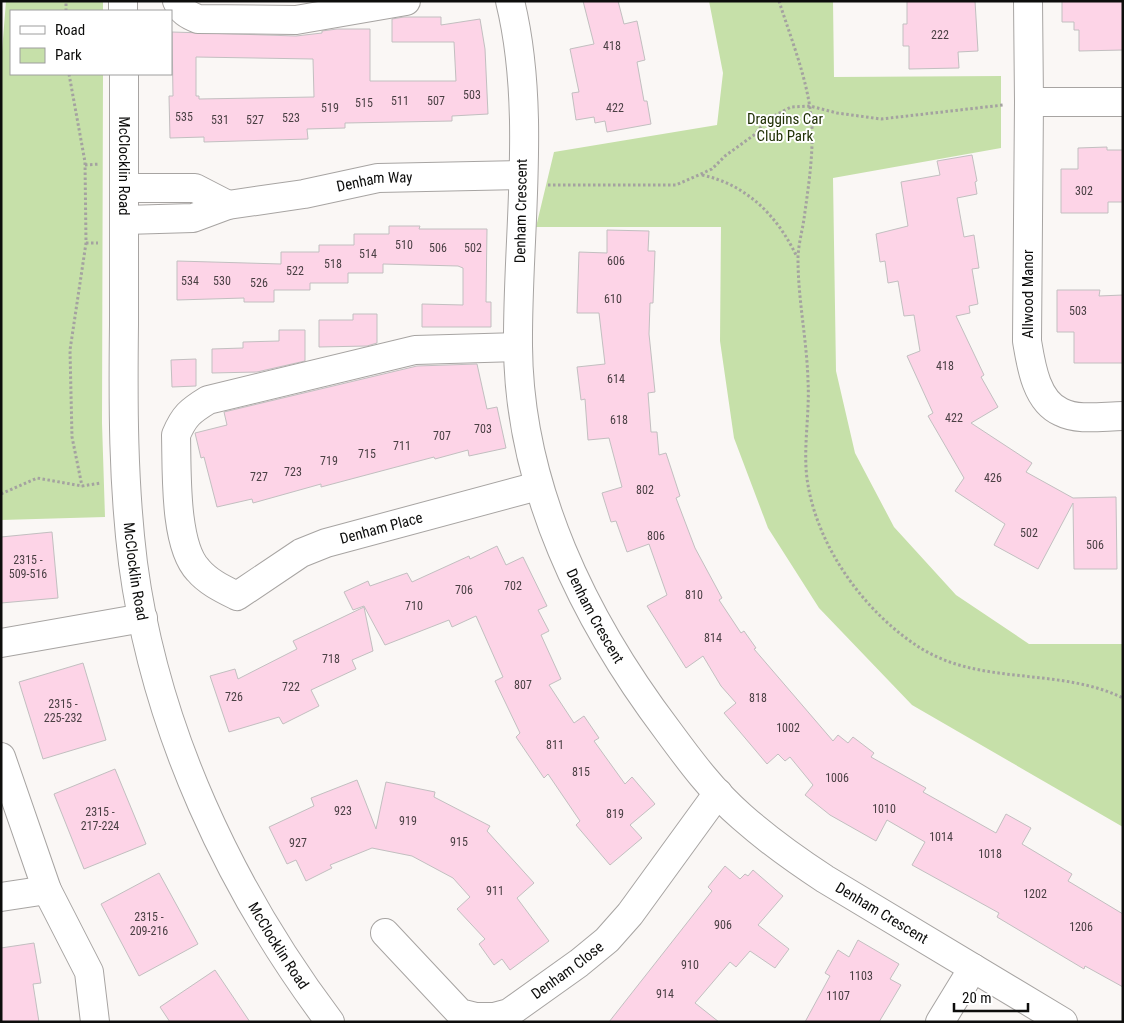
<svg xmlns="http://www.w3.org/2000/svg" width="1124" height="1023" viewBox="0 0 1124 1023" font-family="'Roboto Condensed',sans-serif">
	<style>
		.green { fill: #c6e0a9 }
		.building { fill: #fdd4e7; stroke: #c2bfc0; fill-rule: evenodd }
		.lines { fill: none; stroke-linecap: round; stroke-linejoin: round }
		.minor-casing { stroke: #a7a4a2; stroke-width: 30 }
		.path { stroke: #a4a2a0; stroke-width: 3; stroke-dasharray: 2.5 2.5; stroke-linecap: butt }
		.minor { stroke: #fff; stroke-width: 28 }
		.labels { text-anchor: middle; stroke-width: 4; stroke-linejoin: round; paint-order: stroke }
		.number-label { font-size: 12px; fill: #493f43 }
		.park-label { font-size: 15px; fill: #213206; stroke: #fff }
		.street-label { font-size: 15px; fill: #0d0d0c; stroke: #fff }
	</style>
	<rect width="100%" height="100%" fill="#faf7f5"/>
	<!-- green -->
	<path class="green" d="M6 1H103V11H11V74H103L102 423 105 517 1 520V64Z
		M709 1H833L834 77 1001 76V148L833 178 836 371 855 453 894 527 956 595 1029 644H1123V827L912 705 819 608 768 528 734 438 720 341 721 227H536L554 152 717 125 723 73Z"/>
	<!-- building -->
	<path class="building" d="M583 1H618L624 24 637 21 645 60 637 62 644 101H647L651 124 607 132 605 121 595 123 594 117 576 120 572 93 579 92 570 49 594 44Z
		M907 1H975L978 51 958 52 959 68 909 69V46H903V24H907Z
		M1062 1H1123V50L1079 51V30H1074V22H1062Z
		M404 17H441V25L480 19 485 49 488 114 452 116V121L345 123V128L307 129 308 139 204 142V137L170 138 169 96H173L172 32 296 36 322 33V31L337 29H370V81H456L454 42H392V19ZM196 57 313 59 314 97 199 99V96H196Z
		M1107 147V150H1123V202H1108V213H1061V169H1078V148Z
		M972 155 977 181 975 182 977 194 957 198 964 237 974 235 979 268 972 269 978 304 969 306 970 313 956 316 984 375 981 377 998 407 971 423 1032 463 1026 472 1073 498 1116 497 1117 569H1074L1073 503 1038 569 994 545 1005 524 955 491 964 478 928 416 933 413 907 356 920 351 914 315 904 316 898 281 888 283 885 261 880 262 876 234 908 226 901 182 940 175 937 161Z
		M389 226H420L419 229H487L486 302H491V327H422V304L463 305V268L458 266 383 264V273H348V283H310V290H274V302H244V298L177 300V261L281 264V252H319V245H354V234H389Z
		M607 230 649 231 648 251H655L653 303H650L649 334 655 392 648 393 651 432H657L659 455 666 453 680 496 676 498 695 548 722 598 719 600 741 633 744 631 756 648 754 649 833 741 838 735 848 743 853 737 874 753 871 757 926 788 923 792 996 833 1006 814 1031 828 1022 844 1072 874 1068 881 1123 914V987L1085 966 1084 969 997 917 999 913 912 865 925 842 887 820 876 841 830 815 805 795 813 785 790 757 785 761 778 754 767 764 724 713 736 703 721 686 703 656 686 668 647 606 667 595 649 544 627 552 616 521 611 522 602 493 622 487 609 438 588 440 585 399 581 400 577 367 605 364 599 313H577L579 252 607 253Z
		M1057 290H1100L1099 296 1123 295V363H1074V332H1057Z
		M353 314H377V343L367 346 319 347V320H353Z
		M279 330H305V361L257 372 212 373V349L243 348V342L279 341Z
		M196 359V386L172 387 171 360Z
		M477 364 487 409 497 407 506 448 469 456 468 450 435 459 434 457 321 487V484L253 503 252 499 217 507 204 457 201 458 195 433 227 425 224 412 417 366Z
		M52 532 58 598 1 603V537Z
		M497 546 506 565 523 557 547 606 538 610 549 631 541 635 561 679 549 685 574 723 584 716 599 738 594 741 625 784 632 777 655 804 630 825 642 838 610 865 576 825 580 821 548 774 544 778 516 737 520 733 495 681 503 677 476 616 452 627 449 620 385 645 364 606 353 610 344 592 368 581 370 586 407 573 412 582 469 556 470 559Z
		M364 607 373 651 352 660 356 669 311 690 319 706 283 724 279 717 229 732 210 676 235 669 238 679 297 649 293 641Z
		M83 663 106 740 43 759 19 682Z
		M115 769 146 844 84 869 54 794Z
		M357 780 376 829 386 782 435 792 434 797 490 826 487 831 534 883 517 898 549 941 510 970 502 959 494 965 479 944 485 939 457 909 470 897 453 878 412 856 372 848 330 865 332 868 306 881 296 860 287 864 269 827 314 806 311 798Z
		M725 866 740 879 745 874 748 876 753 870 783 896 758 925 789 949 775 968 750 951 736 967 730 962 695 1003 719 1022H609L712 891 708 887Z
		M159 873 198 944 139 976 101 904Z
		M858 940 899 964 890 979 901 985 879 1022H805L830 976 825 973 838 950 849 957Z
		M34 943 41 983 33 984 39 1022H1V948Z
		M215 970 250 1022H170L160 1007Z"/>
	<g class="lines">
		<!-- minor casing -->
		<g class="minor-casing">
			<g id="minor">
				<path d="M123 1V11"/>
				<path d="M177 1C181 11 188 15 198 19L296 20 406 1"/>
				<path id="s1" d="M510 1C537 111 517 234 518 346 519 487 584 620 668 731 690 761 713 792 742 817 768 840 796 860 825 879L1063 1022"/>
				<path d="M1028 1 1029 102H1123"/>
				<path id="s2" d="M124 74C124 157 124 240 124 324 123 404 123 483 133 563 155 729 230 889 330 1022"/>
				<path d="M1029 102 1027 341C1031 365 1036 401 1061 412 1078 421 1104 416 1123 416"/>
				<path d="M125 188H195L228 205"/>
				<path id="s3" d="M125 220 193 218 228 205 304 194 378 178 522 175"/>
				<path id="s4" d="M518 347 415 350 208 400C190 411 184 416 176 435 177 470 174 545 198 570 208 582 223 589 237 596L301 553 326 543 538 486"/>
				<path d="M1 643 143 618"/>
				<path d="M1 757 47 890 89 972 95 1022"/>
				<path d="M1 897 47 890"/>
				<path id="s5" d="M385 933 460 1013 476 1017H494L509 1013 579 963 607 940 630 914 718 793"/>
				<path d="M940 1022 973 968"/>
			</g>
		</g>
		<!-- path -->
		<path class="path" d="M779 1C792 42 810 85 812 128 813 159 808 189 804 219 802 232 798 246 798 259 798 300 807 341 808 381 810 415 802 452 808 485 819 550 867 615 922 649 983 686 1059 667 1123 698
			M66 11V1
			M69 74 85 162 86 243 70 350 72 437 82 486
			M85 165 100 164
			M702 175C748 185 778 217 797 257
			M548 185H676L712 169 725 156 754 135 768 119 791 107 810 106 837 113 881 119 1003 105
			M86 243H98
			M1 494 37 478 82 486 101 483"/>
		<!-- minor -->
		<use href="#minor" class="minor"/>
	</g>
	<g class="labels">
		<!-- number labels -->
		<g class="number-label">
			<text x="940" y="39">222</text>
			<text x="612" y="50">418</text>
			<text x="472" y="99">503</text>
			<text x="400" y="105">511</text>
			<text x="436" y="105">507</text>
			<text x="364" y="107">515</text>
			<text x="330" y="112">519</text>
			<text x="615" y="112">422</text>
			<text x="184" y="121">535</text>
			<text x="291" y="122">523</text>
			<text x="220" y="124">531</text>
			<text x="255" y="124">527</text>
			<text x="1084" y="195">302</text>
			<text x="404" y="249">510</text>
			<text x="438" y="252">506</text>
			<text x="473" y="252">502</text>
			<text x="368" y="258">514</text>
			<text x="616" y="265">606</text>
			<text x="333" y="268">518</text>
			<text x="295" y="275">522</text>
			<text x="190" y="285">534</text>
			<text x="222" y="285">530</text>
			<text x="259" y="287">526</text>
			<text x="613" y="303">610</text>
			<text x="1078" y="315">503</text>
			<text x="945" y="370">418</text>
			<text x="616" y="383">614</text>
			<text x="954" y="422">422</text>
			<text x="619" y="424">618</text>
			<text x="483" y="433">703</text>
			<text x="442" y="440">707</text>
			<text x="402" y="450">711</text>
			<text x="367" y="458">715</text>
			<text x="329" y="465">719</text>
			<text x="293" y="476">723</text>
			<text x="259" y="481">727</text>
			<text x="993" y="482">426</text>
			<text x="645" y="494">802</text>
			<text x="1029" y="537">502</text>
			<text x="656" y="540">806</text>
			<text x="1095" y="549">506</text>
			<text x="28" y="564">2315 -<tspan x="28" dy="14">509-516</tspan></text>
			<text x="513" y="590">702</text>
			<text x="464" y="594">706</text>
			<text x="694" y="599">810</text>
			<text x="414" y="610">710</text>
			<text x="713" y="642">814</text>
			<text x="331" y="663">718</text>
			<text x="523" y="689">807</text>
			<text x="291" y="691">722</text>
			<text x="234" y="701">726</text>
			<text x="758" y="702">818</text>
			<text x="63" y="708">2315 -<tspan x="63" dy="14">225-232</tspan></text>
			<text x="788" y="732">1002</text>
			<text x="555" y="749">811</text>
			<text x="581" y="776">815</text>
			<text x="837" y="782">1006</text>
			<text x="884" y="813">1010</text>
			<text x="343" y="815">923</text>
			<text x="100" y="816">2315 -<tspan x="100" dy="14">217-224</tspan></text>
			<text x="615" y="818">819</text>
			<text x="408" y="825">919</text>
			<text x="941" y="841">1014</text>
			<text x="459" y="846">915</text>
			<text x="298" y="847">927</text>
			<text x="990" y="858">1018</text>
			<text x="495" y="895">911</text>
			<text x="1035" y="898">1202</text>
			<text x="149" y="921">2315 -<tspan x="149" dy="14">209-216</tspan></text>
			<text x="723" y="929">906</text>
			<text x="1081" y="931">1206</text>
			<text x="690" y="969">910</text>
			<text x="861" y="980">1103</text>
			<text x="665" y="998">914</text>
			<text x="838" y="1000">1107</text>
		</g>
		<!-- park labels -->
		<g class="park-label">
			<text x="785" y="124">Draggins Car<tspan x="785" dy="17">Club Park</tspan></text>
		</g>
		<!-- street labels -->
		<g class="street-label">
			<text dy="5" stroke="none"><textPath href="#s2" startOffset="92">McClocklin Road</textPath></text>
			<text dy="5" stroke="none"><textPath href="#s3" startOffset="254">Denham Way</textPath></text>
			<text transform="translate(521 211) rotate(-89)" y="5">Denham Crescent</text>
			<text transform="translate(1028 294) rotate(-90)" y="5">Allwood Manor</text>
			<text dy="5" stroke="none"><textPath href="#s4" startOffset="712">Denham Place</textPath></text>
			<text dy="5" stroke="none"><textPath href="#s2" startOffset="498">McClocklin Road</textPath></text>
			<text dy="5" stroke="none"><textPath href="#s1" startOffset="630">Denham Crescent</textPath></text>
			<text dy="5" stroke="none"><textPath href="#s1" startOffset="1050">Denham Crescent</textPath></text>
			<text dy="5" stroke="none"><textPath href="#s2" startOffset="902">McClocklin Road</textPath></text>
			<text dy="5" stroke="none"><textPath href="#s5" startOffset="232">Denham Close</textPath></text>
		</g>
	</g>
	<!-- border -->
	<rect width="1124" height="1023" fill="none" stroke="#0d0d0c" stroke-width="5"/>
	<!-- legend -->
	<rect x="10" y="10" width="162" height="65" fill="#ffffff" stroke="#9e9e9e"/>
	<rect x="20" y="26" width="25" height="8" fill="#ffffff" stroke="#9e9e9e"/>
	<text x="55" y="35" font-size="15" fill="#0d0d0c">Road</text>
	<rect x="20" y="48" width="25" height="15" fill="#c6e0a9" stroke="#9e9e9e"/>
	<text x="55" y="60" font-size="15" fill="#0d0d0c">Park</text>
	<!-- scale -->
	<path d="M954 1003v8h74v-8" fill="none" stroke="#0d0d0c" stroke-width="2.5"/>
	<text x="962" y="1003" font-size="15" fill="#0d0d0c" stroke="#ffffff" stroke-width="4" paint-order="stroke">20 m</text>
</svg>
